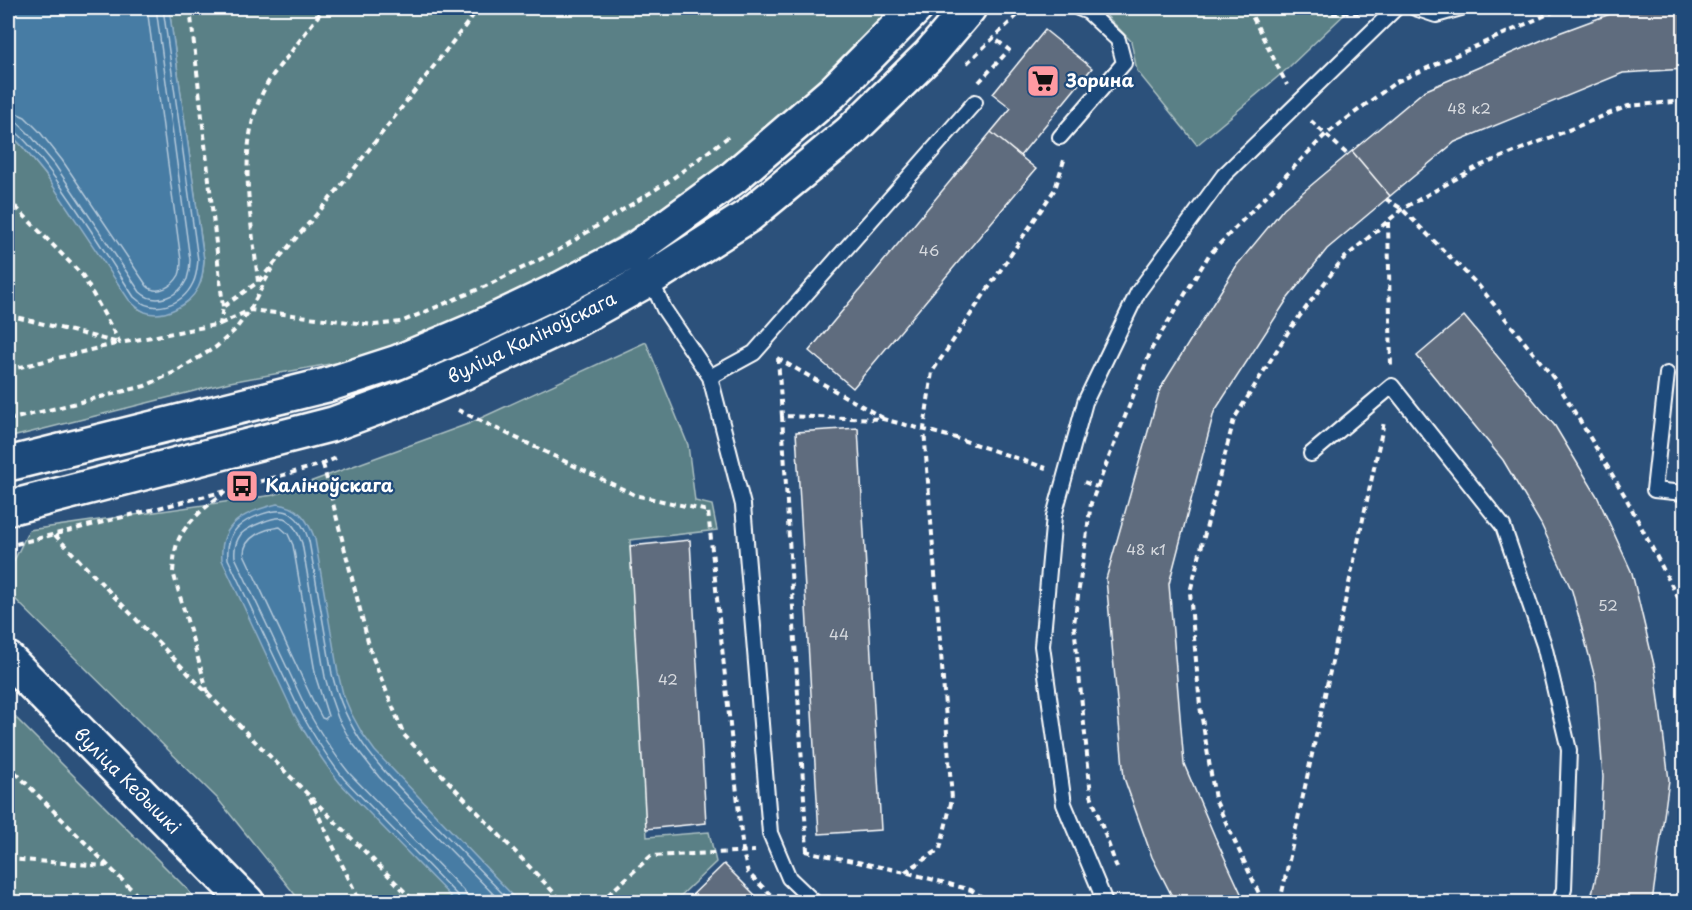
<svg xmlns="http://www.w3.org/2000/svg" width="1692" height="910" viewBox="0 0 1692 910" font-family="'Playpen Sans',sans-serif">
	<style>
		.green { fill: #5a8086; stroke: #acc0c2; stroke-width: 1.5 }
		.water { fill: #477ba4; stroke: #91b0c8; stroke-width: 1.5 }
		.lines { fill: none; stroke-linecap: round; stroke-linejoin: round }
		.shore { stroke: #b5cadb; stroke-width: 1.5 }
		.building { fill: #5e6c7e; stroke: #fff; stroke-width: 1.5 }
		.lane-casing { stroke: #fff; stroke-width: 18 }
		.secondary-casing { stroke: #fff; stroke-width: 38 }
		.path { stroke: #fff; stroke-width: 4; stroke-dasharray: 6 4.5; stroke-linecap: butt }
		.lane { stroke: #1f4a7a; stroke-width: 14 }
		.secondary { stroke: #1f4a7a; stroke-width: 33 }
		.labels { text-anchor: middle; stroke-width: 4.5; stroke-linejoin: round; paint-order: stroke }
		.number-label { font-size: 15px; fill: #d7dadf }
		.poi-label { font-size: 18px; font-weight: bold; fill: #fff; stroke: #1f4a7a; text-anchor: start }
		.street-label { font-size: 18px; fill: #fff; stroke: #1f4a7a }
	</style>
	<rect width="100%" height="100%" fill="#2c517b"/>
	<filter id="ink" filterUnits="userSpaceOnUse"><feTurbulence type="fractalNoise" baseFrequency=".0167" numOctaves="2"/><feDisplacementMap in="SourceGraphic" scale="12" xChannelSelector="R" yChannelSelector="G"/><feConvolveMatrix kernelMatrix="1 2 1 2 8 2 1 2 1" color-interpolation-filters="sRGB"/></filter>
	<g filter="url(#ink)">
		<!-- green -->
		<path class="green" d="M169 8H897L779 121 704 180 633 228 561 271 447 325 352 360 230 382 8 438V132L22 146 45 174 137 308C159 319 186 309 198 287 203 279 203 269 204 260Z
			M1099 8H1351L1287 69 1197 145 1137 71 1131 41Z
			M646 342 688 445 695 501 712 505 717 530 630 540 647 837 709 832 716 862 674 902H301L217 798 8 592V573L29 530 274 495 468 424Z
			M8 710 188 890 196 902H8Z"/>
		<!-- water -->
		<path class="water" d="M8 8H169L204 260C203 269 203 279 198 288 189 305 164 319 145 312 138 309 134 305 129 300L45 174 22 146 8 132Z
			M277 504C299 506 308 520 315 539L338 673 343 694 351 713 362 733 375 751 519 902H456L340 783C322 761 308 738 294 714L222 560C219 523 245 512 277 504Z"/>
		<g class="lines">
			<!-- shore -->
			<path class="shore" d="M8 112 16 113 25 117 39 131 62 160 147 286C157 296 173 286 179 275 181 270 181 265 181 260L147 8
				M8 121 18 123 31 136 55 165 140 292C155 306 179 297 187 279 189 273 190 266 190 260L156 8
				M8 128C31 131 116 270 134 297 153 315 182 306 193 283 197 275 197 268 198 260L163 8
				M280 527 288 534 293 545 316 678 328 716 325 719 322 718 314 703 244 554C244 536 265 529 280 527Z
				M460 902 458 896 344 779C327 757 313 735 300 711L228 559C227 548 229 536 237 528 247 518 278 505 291 514 300 520 306 531 309 541L332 674C349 741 382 769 428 817 456 845 483 874 511 902
				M467 902V896L464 891 350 774C333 753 319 731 306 708L235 557C234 549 236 541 241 534 248 527 277 514 286 519 294 524 299 535 302 543L325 677 331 698 338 718 350 740 379 777 501 902"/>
		</g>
		<!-- building -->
		<path class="building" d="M1663 8H1684V69L1623 73 1455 142 1390 196 1352 151 1424 91 1556 34 1610 14Z
			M1045 30 1092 68 1020 156 991 132 1011 108 993 94Z
			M991 132 1036 169 853 388 809 351Z
			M1352 151 1390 196 1327 249 1288 298 1214 412 1169 584 1184 764 1215 837 1245 902H1175L1152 857 1124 778 1106 579 1160 389 1237 265 1284 208Z
			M1464 316 1555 426 1597 496 1632 573 1655 669 1669 780 1652 902H1590L1599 864 1603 777 1596 682 1572 591 1541 524 1503 460 1417 356Z
			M858 428 881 830 819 834 796 432Z
			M690 540 706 823 646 829 630 546Z
			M724 864 762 902H685Z"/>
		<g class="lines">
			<!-- lane casing -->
			<g class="lane-casing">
				<path id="lane" d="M1415 8 1436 15 1461 8
					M1060 137 1124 63 1118 40 1088 12 1078 8
					M650 278 664 309 710 377 743 505 770 833 789 878 814 902
					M1667 374 1654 490 1684 493
					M710 377 754 353 975 102
					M1311 454 1392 386 1503 526 1544 645 1569 750 1564 889 1560 902
					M1105 902 1064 804 1042 646 1054 516 1085 402 1138 292 1224 175 1396 8"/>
			</g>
			<!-- secondary casing -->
			<g class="secondary-casing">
				<path id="secondary" d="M8 464 327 385 398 362 474 330 560 289 634 250 733 178 833 92 916 8
					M8 508 333 424 407 397 479 366 572 322 651 278 748 216 849 133 930 54 969 8
					M8 659 247 902"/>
			</g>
			<!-- path -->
			<path class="path" d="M190 8 223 307
				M1248 8 1287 85
				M1301 8 1331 13H1359
				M967 63 1025 8
				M979 82 1009 50 994 38
				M1311 121 1348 155
				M8 199 83 276 120 343 220 324 223 307 258 282C252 219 234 144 266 86 272 75 280 65 288 56 300 40 312 24 324 8
				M1386 199 1402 209 1479 286 1556 381 1625 496 1684 609
				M1388 222 1391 367
				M259 281 340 187 479 8
				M8 315 119 343
				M220 324 250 310 374 325 401 322 486 286 557 251 669 181 728 137
				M777 358 883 418
				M778 358 782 416 883 419 956 438 1046 468
				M8 370 119 343
				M458 410 635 495 708 511 743 852 748 873 778 902
				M782 416 807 851
				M8 420 145 386 177 371 216 347 235 330 250 310 272 268
				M323 464 371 653 404 735 563 902
				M1084 482 1097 487
				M55 535 208 694 415 902
				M16 544 226 491 323 464 336 458
				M208 693 173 572C174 562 174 553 177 544 183 524 209 504 225 492
				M8 765 144 902
				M310 798 360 902
				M805 851 905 872 971 890 990 902
				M8 859 106 866
				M1117 868 1091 795 1074 624 1091 503 1152 348 1209 255 1325 135 1396 82 1555 11 1575 8
				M905 872 940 849 952 799 924 429 932 372 1055 189 1065 157
				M600 902 651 856 755 851
				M1263 902 1215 799 1200 706 1190 592 1234 419 1290 329 1341 261 1402 209 1477 167 1628 106 1684 101
				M1280 902 1384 422"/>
			<!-- lane -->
			<use href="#lane" class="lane"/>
			<!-- secondary -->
			<use href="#secondary" class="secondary"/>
		</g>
	</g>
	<!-- icons -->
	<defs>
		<g id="supermarket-square" transform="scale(1.725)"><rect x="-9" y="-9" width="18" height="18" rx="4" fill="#ff9aa2" stroke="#1f4a7a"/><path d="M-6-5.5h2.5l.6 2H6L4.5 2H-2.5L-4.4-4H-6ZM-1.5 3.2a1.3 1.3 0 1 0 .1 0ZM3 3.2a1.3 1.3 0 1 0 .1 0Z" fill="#111"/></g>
		<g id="bus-square" transform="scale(1.725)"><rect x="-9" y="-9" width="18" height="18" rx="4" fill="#ff9aa2" stroke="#1f4a7a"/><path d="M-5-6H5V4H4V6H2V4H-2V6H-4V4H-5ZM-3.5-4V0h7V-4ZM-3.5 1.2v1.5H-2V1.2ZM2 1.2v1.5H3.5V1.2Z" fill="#111"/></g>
	</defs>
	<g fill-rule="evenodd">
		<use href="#supermarket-square" x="1043" y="81"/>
		<use href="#bus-square" x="242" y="486"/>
	</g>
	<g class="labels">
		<!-- number labels -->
		<g class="number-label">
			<text x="1469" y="114">48 к2</text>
			<text x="929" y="256">46</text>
			<text x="1146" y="555">48 к1</text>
			<text x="1608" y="611">52</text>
			<text x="839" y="640">44</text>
			<text x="668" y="685">42</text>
		</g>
		<!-- poi labels -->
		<g class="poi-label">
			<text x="1066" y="87">Зорина</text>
			<text x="265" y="492">Каліноўскага</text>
		</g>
		<!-- street labels -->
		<g class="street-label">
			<text transform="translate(532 338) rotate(-26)" y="6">вуліца Каліноўскага</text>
			<text transform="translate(127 781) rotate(45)" y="6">вуліца Кедышкі</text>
		</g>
	</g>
	<!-- margin -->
	<rect width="1692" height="910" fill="none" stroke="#1f4a7a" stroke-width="30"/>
	<rect x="15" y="15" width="1662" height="880" fill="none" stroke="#fff" stroke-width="2" filter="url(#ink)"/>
</svg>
